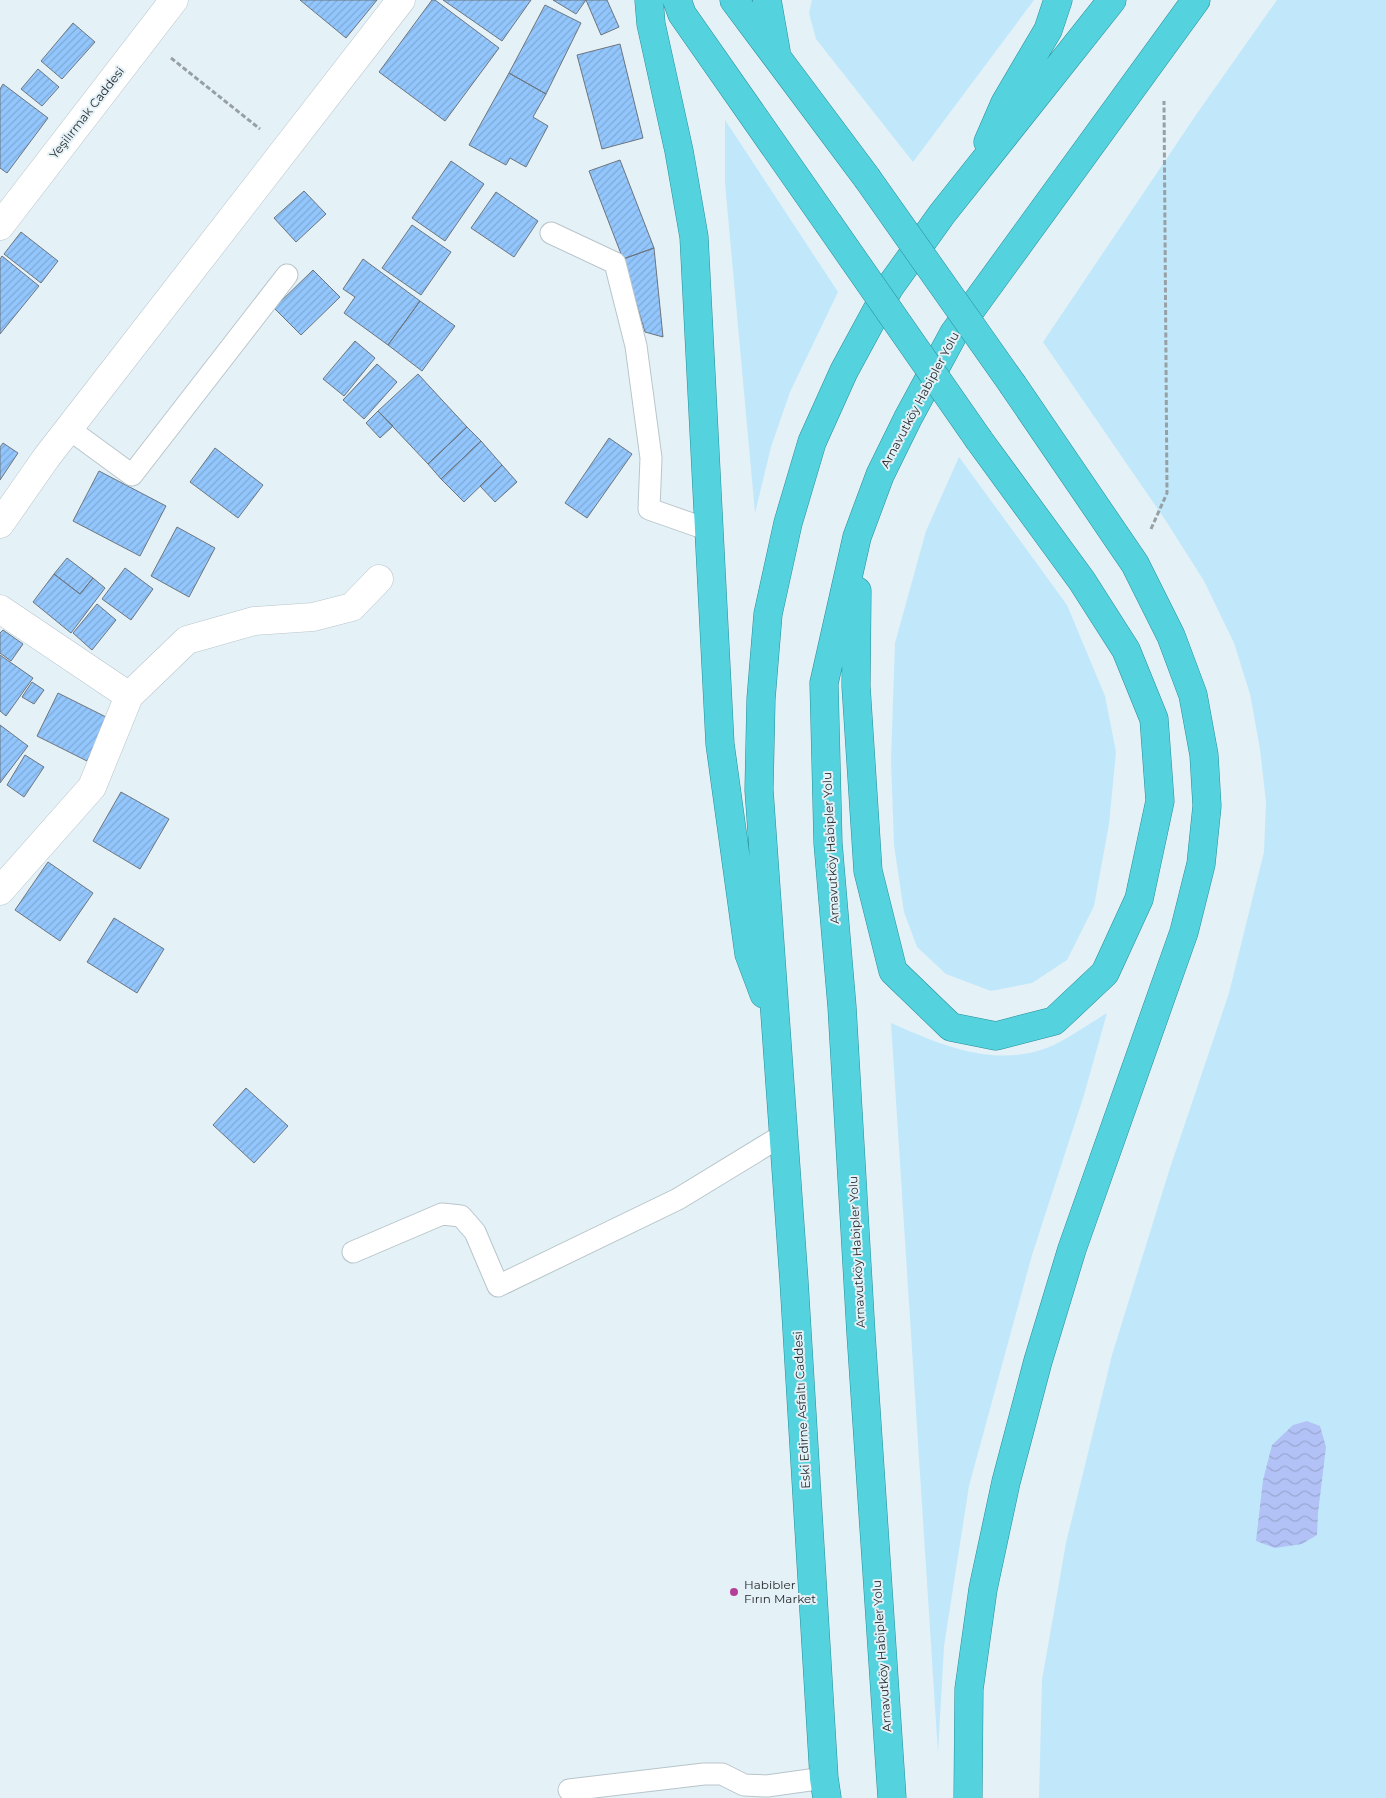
<svg xmlns="http://www.w3.org/2000/svg" width="1386" height="1798" viewBox="0 0 1386 1798" font-family="Montserrat,sans-serif">
	<style>
		.grass { fill: #c0e8fa }
		.water { fill: url(#water-waves) }
		.building { fill: url(#building-hatch); stroke: #6d757e }
		.lines { fill: none; stroke-linecap: round; stroke-linejoin: round }
		.service-casing { stroke: #b8c5cb; stroke-width: 23 }
		.minor-casing { stroke: #b8c5cb; stroke-width: 29 }
		.trunk-casing { stroke: #288f9a; stroke-width: 29 }
		.path { stroke: #97a0a5; stroke-width: 3; stroke-dasharray: 5 2.5; stroke-linecap: butt }
		.service { stroke: #fff; stroke-width: 21 }
		.minor { stroke: #fff; stroke-width: 28 }
		.trunk { stroke: #54d2de; stroke-width: 28 }
		.trunk-bridge-casing { stroke: #288f9a; stroke-width: 29; stroke-linecap: butt }
		.trunk-bridge { stroke: #54d2de; stroke-width: 28 }
		.poi-dot { fill: #b43f97; stroke: #e4f1f7; stroke-width: 2 }
		.labels { text-anchor: middle; stroke-width: 4; stroke-linejoin: round; paint-order: stroke }
		.street-label { font-size: 12px; fill: #24292c; stroke: #e4f1f7 }
		.poi-label { font-size: 12px; fill: #24292c; stroke: #e4f1f7; text-anchor: start }
	</style>
	<defs>
		<pattern id="water-waves" width="16" height="10" patternUnits="userSpaceOnUse" patternTransform="scale(1.25)"><rect width="16" height="10" fill="#b3c2f6"/><path d="M0 5q4-4 8 0t8 0" fill="none" stroke="#9aa7d3"/></pattern>
		<pattern id="building-hatch" width="6" height="6" patternUnits="userSpaceOnUse" patternTransform="scale(1.25)"><rect width="6" height="6" fill="#92c6fc"/><path d="M-1 1l2-2M0 6l6-6M5 7l2-2" fill="none" stroke="#7eaad8"/></pattern>
	</defs>
	<rect width="100%" height="100%" fill="#e4f1f7"/>
	<!-- grass -->
	<path class="grass" d="M812 0H1034L913 162 816 39 809 13Z
		M1277 0H1386V1798H1039L1042 1680 1066 1543 1112 1355 1169 1171 1229 993 1264 852 1266 802 1260 749 1250 694 1234 643 1204 581 1166 521 1043 342 1198 112Z
		M725 120 838 292 790 392 771 447 755 513 725 183Z
		M959 457 1067 605 1105 696 1116 752 1109 824 1094 906 1067 960 1032 983 991 991 946 974 917 947 904 912 894 845 891 760 895 643 926 531Z
		M1107 1013 1084 1095 1032 1255 969 1486 944 1646 938 1753 891 1023C943 1046 998 1070 1054 1045 1072 1036 1090 1023 1107 1013Z"/>
	<!-- water -->
	<path class="water" d="M1307 1421 1320 1426 1326 1447 1318 1513 1317 1535 1302 1544 1275 1548 1256 1541 1263 1480 1272 1445 1293 1425Z"/>
	<!-- building -->
	<path class="building" d="M300 0H377L346 38Z
		M432 0H435L499 48 445 121 379 72Z
		M443 0H531L502 41Z
		M553 0H586L576 14Z
		M586 0H607L619 27 601 35Z
		M545 5 581 23 546 94 509 73Z
		M73 23 95 42 62 79 41 61Z
		M620 44 643 138 602 149 577 55Z
		M38 69 59 87 42 106 21 89Z
		M509 73 546 94 533 117 548 126 526 167 510 158 506 165 469 145Z
		M3 84 48 118 7 173 0 168V89Z
		M620 160 654 248 623 259 589 171Z
		M451 161 484 184 445 241 412 218Z
		M304 191 326 214 296 242 274 218Z
		M496 192 538 221 514 257 471 228Z
		M412 225 451 252 421 295 382 268Z
		M21 232 58 261 41 283 4 254Z
		M654 248 663 337 645 332 623 259Z
		M2 256 39 286 0 334V259Z
		M363 259 420 301 388 345 344 313 355 297 343 289Z
		M313 270 340 297 301 335 274 308Z
		M420 301 455 326 422 371 388 345Z
		M355 341 375 358 344 396 323 379Z
		M377 364 397 382 364 419 343 400Z
		M418 374 467 427 428 464 378 411Z
		M378 411 393 426 380 438 366 423Z
		M467 427 481 441 441 479 428 464Z
		M609 438 632 454 587 518 565 503Z
		M481 441 502 465 464 502 441 479Z
		M3 443 18 453 0 480V447Z
		M215 448 263 485 238 518 190 482Z
		M502 465 517 482 495 502 480 486Z
		M99 471 166 506 140 556 73 521Z
		M177 527 215 548 189 597 151 576Z
		M67 558 93 578 80 594 54 574Z
		M125 568 153 589 131 620 102 599Z
		M54 574 80 594 93 578 105 588 71 633 33 602Z
		M97 604 116 620 92 650 73 633Z
		M3 630 23 644 11 661 0 653V633Z
		M0 655 33 678 6 716 0 711Z
		M32 682 44 690 34 704 22 697Z
		M58 693 108 718 87 761 37 736Z
		M0 725 28 746 0 783Z
		M25 755 44 767 24 797 7 785Z
		M121 792 169 819 140 869 93 841Z
		M48 862 93 893 60 941 15 910Z
		M114 918 164 949 137 993 87 962Z
		M246 1088 288 1126 254 1163 213 1125Z"/>
	<g class="lines">
		<!-- service casing -->
		<g class="service-casing">
			<path id="service" d="M551 233 615 263 636 346 651 458 649 509 709 530
				M69 429 132 475 287 275
				M353 1252 442 1214 461 1216 475 1232 498 1286 678 1199 783 1135
				M569 1790 704 1774H722L744 1785 767 1786 824 1778"/>
		</g>
		<!-- minor casing -->
		<g class="minor-casing">
			<path id="minor" d="M0 226 174 0
				M0 524 46 458 401 0
				M0 609 129 696 92 787 0 891
				M129 696 187 640 254 621 313 617 352 607 379 579"/>
		</g>
		<!-- trunk casing -->
		<g class="trunk-casing">
			<path id="trunk" d="M649 0 651 24 679 151 694 237 720 744 749 954 764 994
				M677 0 682 14 828 223
				M734 0 867 178
				M767 0 776 51
				M988 142 1005 103 1048 30 1058 0
				M857 591 856 686 868 871 893 971 951 1027 996 1036 1054 1021 1105 973 1139 899 1160 801 1154 719 1126 650 1082 581 979 440
				M827 1798 824 1778 794 1281 759 790 761 699 768 614 788 523 812 442 844 371 889 288 942 214 1112 0
				M892 1798 861 1334 842 1007 828 843 824 683 857 537 880 475 908 418 954 333 1196 0
				M968 1798 969 1689 983 1589 1006 1482 1038 1361 1072 1249 1184 932 1201 864 1207 806 1204 755 1193 695 1171 636 1135 564 1013 385"/>
		</g>
		<!-- path -->
		<path class="path" d="M171 58 260 129
			M1151 529 1167 493 1164 101"/>
		<!-- service -->
		<use href="#service" class="service"/>
		<!-- minor -->
		<use href="#minor" class="minor"/>
		<!-- trunk -->
		<use href="#trunk" class="trunk"/>
		<!-- trunk-bridge casing -->
		<g class="trunk-bridge-casing">
			<path id="trunk-bridge" d="M867 178 1013 385
				M828 223 979 440"/>
		</g>
		<!-- trunk-bridge -->
		<use href="#trunk-bridge" class="trunk-bridge"/>
	</g>
	<!-- markers -->
	<circle class="poi-dot" cx="734" cy="1592" r="5"/>
	<g class="labels">
		<!-- street labels -->
		<g class="street-label">
			<text transform="translate(87 113) rotate(-52)" y="4">Yeşilırmak Caddesi</text>
			<text transform="translate(920 400) rotate(-62)" y="4">Arnavutköy Habipler Yolu</text>
			<text transform="translate(831 848) rotate(-93)" y="4">Arnavutköy Habipler Yolu</text>
			<text transform="translate(857 1252) rotate(-93)" y="4">Arnavutköy Habipler Yolu</text>
			<text transform="translate(802 1410) rotate(-93)" y="4">Eski Edirne Asfaltı Caddesi</text>
			<text transform="translate(882 1656) rotate(-94)" y="4">Arnavutköy Habipler Yolu</text>
		</g>
		<!-- poi labels -->
		<g class="poi-label">
			<text x="744" y="1589">Habibler<tspan x="744" dy="14">Fırın Market</tspan></text>
		</g>
	</g>
</svg>
